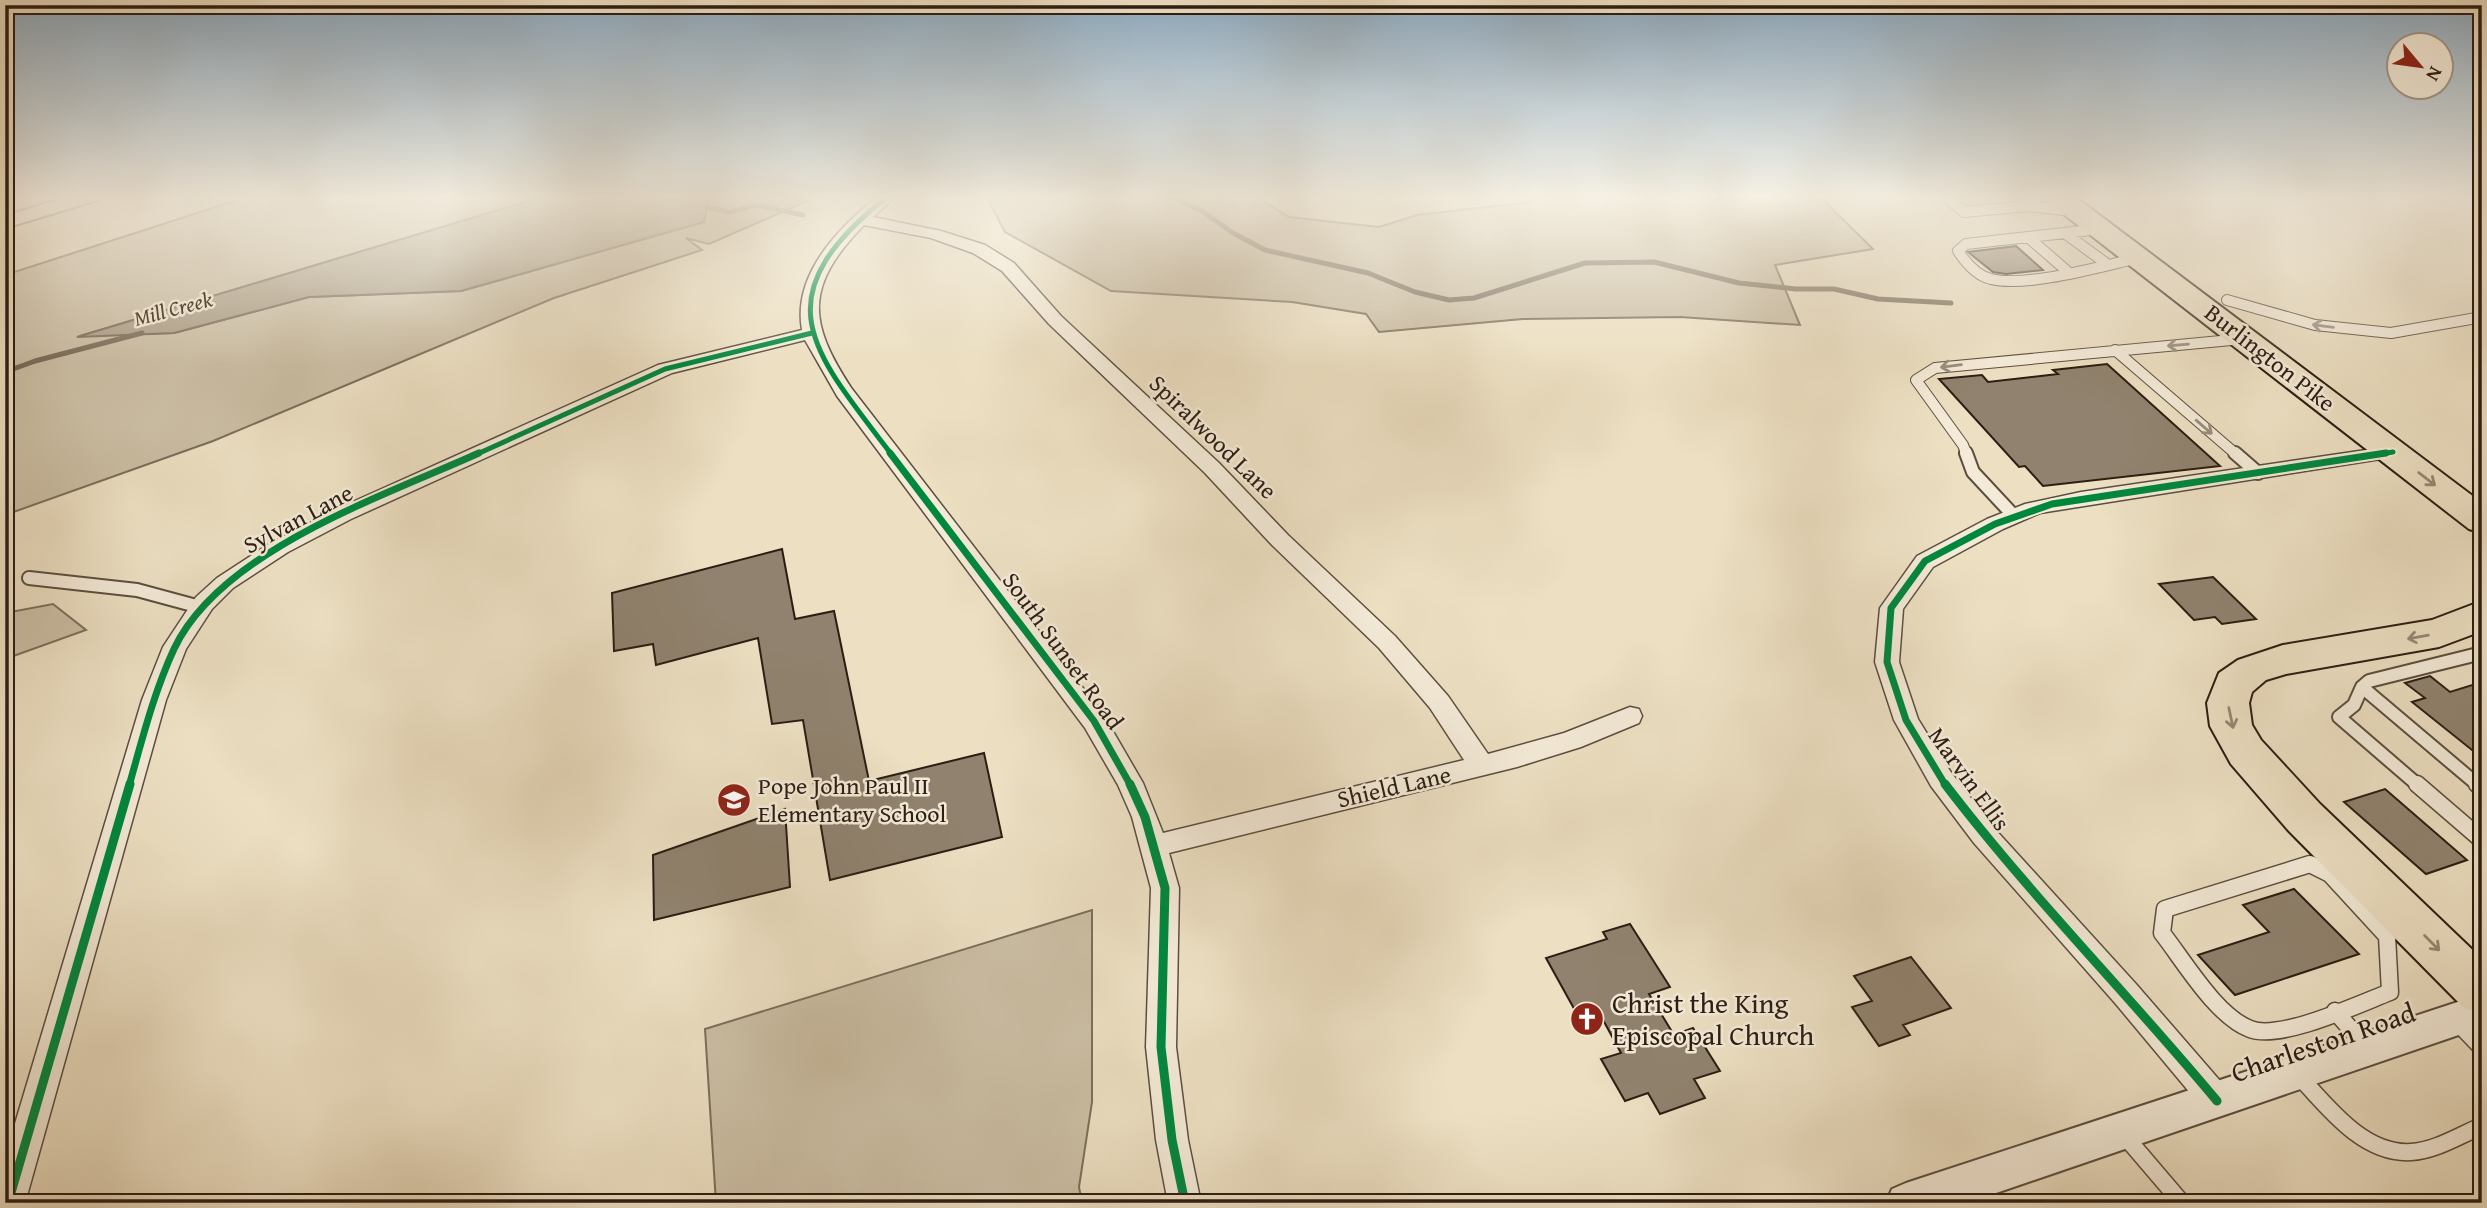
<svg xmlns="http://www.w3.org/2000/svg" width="2487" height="1208" viewBox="0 0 2487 1208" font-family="'Gentium Book Plus',serif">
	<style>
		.green { fill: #cbbea4; stroke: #7c6e5c; stroke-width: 2 }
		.water { fill: #ab9d86; stroke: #786a58; stroke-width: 2 }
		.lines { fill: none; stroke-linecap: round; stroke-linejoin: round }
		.stream { stroke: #786a58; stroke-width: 5 }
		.building { fill: #90826e; stroke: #2c1d13; stroke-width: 2 }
		.service-far2-casing { stroke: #5c4e3f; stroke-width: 12 }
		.service-far1-casing { stroke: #5c4e3f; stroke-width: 16 }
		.service-casing { stroke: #5c4e3f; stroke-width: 19 }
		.minor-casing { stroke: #5c4e3f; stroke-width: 3 }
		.tertiary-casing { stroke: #5c4e3f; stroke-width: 4 }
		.trunk-casing { stroke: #2c1d13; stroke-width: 4 }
		.service-far2 { stroke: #f3ead7; stroke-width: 10 }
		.service-far1 { stroke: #f3ead7; stroke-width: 12 }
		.service { stroke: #f3ead7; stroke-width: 16 }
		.minor { fill: #f3ead7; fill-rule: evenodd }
		.tertiary { fill: #f3ead7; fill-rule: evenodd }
		.trunk { fill: #ecdfc2; fill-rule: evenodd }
		.cycleway-far2-casing { stroke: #f3ead7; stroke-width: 9 }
		.cycleway-far1-casing { stroke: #f3ead7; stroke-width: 11 }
		.cycleway-casing { stroke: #f3ead7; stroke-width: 13 }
		.cycleway-far2 { stroke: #00873e; stroke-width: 5 }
		.cycleway-far1 { stroke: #00873e; stroke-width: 7 }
		.cycleway { stroke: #00873e; stroke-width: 9 }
		.oneway { stroke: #998e7f }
		.oneway2 { stroke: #968873 }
		.labels { text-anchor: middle; stroke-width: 5; stroke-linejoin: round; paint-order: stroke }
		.far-water-label { font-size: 21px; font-style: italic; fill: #584a3b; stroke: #f3ead7 }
		.street-label { font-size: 24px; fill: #2c1d13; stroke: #f3ead7 }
		.poi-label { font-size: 24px; fill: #2c1d13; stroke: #f3ead7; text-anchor: start }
		.near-poi-label { font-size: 28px; fill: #2c1d13; stroke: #f3ead7; text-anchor: start }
		.near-street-label { font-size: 28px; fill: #2c1d13; stroke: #f3ead7 }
	</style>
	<rect width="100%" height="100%" fill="#ecdfc2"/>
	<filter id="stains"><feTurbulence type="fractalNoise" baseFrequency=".00286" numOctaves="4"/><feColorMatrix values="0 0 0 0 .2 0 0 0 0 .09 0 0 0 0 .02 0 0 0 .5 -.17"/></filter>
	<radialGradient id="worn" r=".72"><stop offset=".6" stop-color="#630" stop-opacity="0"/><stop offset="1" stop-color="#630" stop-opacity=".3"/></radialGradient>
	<!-- green -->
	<path class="green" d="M250 196H545L80 336 174 333 309 297 461 291 704 222 709 196H812L805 202 709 244 686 238 702 250 554 298 213 441 5 515V275Z
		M986 196H1248L1258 198 1289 217 1379 227 1417 215 1531 202 1537 196H1819L1873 249 1775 265 1800 325 1680 317 1523 319 1379 332 1366 314 1292 302 1111 291 1005 232Z
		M53 604 86 630 5 659V613Z
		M1092 910V1102L1079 1187 1082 1203H716L705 1029Z"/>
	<!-- water -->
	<path class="water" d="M545 196H709L704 222 461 291 309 297 174 333 77 337Z"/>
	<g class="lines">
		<!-- stream -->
		<path class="stream" d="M1169 196 1202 211 1233 233 1265 250 1368 273 1415 292 1449 300 1474 298 1585 263 1654 262 1739 283 1796 289H1834L1878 299 1951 303
			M705 207 729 212 756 205 803 215
			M5 372 35 361 142 333"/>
	</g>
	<!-- building -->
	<path class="building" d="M2016 246 2043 270 2006 274 1993 272 1968 252Z
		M2107 364 2220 466 2043 486 2025 466 2019 467 1939 379 1982 375 1988 382 2058 374 2053 370Z
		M782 549 795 619 834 611 869 781 984 753 1002 837 830 880 803 720 772 724 758 638 656 665 653 644 614 651 612 593Z
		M2213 577 2256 619 2222 624 2215 617 2194 620 2159 584Z
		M2430 676 2450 692 2482 682V758L2412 702 2425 698 2405 683Z
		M2385 789 2467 860 2426 874 2344 802Z
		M785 809 790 887 654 920 653 855Z
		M2294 889 2359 954 2235 995 2198 955 2269 932 2243 905Z
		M1630 924 1670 987 1649 994 1674 1035 1693 1028 1720 1071 1694 1079 1705 1098 1660 1114 1648 1093 1625 1101 1601 1059 1621 1053 1596 1007 1577 1014 1546 958 1607 939 1603 932Z
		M1911 957 1951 1008 1903 1025 1910 1035 1879 1046 1852 1007 1872 1001 1854 976Z"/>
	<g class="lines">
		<!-- service-far2 casing -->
		<g class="service-far2-casing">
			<path id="service-far2" d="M1945 196 1964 212 2028 206
				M2039 196 2028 206 2072 211
				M2100 229 1966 244 1958 251C1966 263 1977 276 1991 279 2026 288 2102 266 2138 258
				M2066 234 2107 264
				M2029 238 2067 271
				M2227 300 2315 325 2391 333 2482 317
				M2115 350 2237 455
				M1967 455 1963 445 1916 380 1935 368 2242 339"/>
		</g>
		<!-- service-far1 casing -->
		<g class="service-far1-casing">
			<path id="service-far1" d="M1966 453 1973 472 2014 516
				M2235 453 2258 473
				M29 578 137 590 200 607
				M2362 687 2479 786
				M2419 786 2339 717 2354 705 2362 687 2369 681 2482 653"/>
		</g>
		<!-- service casing -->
		<g class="service-casing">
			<path id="service" d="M2417 784 2482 840
				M2477 784 2482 788
				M2310 864 2330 874 2387 936 2390 992C2359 1004 2280 1041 2250 1029 2216 1016 2184 961 2162 933L2165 909Z
				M2335 1011 2367 1048
				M2457 1022 2482 1048
				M2298 1075C2327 1106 2363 1155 2411 1152 2435 1151 2460 1135 2482 1126
				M2124 1135 2182 1203"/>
		</g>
		<!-- minor casing -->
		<g class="minor-casing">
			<path id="minor" d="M879 196H896L873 217 941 231 985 245 1014 263 1061 316 1219 463 1288 535 1395 636 1448 696 1488 754 1564 733 1630 707 1639 709 1642 716 1639 723 1581 747 1517 767 1169 853 1179 888 1176 1047 1188 1140 1201 1203H1168L1156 1140 1146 1047 1151 888 1132 817 1118 785 1085 728 837 396 805 340 672 373 351 519 288 552 233 588 212 609 186 649 166 700 25 1203H5V1157L142 700 163 647 196 597 217 578 272 542 337 509 658 365 802 330C792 274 840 226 879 196ZM864 225 931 238 973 253 1002 271 1049 324 1205 473 1272 545 1379 648 1430 708 1464 760 1163 833 1143 783 1103 714 852 389C807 321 805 286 864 225Z
				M2393 446 2400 448 2403 452 2400 456 2040 513 2003 529 1933 567 1903 609 1899 662 1918 719 1950 771 1993 827 2136 984 2228 1090 2233 1101 2228 1112 2217 1116 2206 1112 2115 1003 1974 843 1931 786 1894 720 1875 662 1880 608 1917 556 1987 519 2025 504 2081 492Z"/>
		</g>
		<!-- tertiary casing -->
		<g class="tertiary-casing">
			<path id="tertiary" d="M71 196H101L98 200 5 228V216Z
				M2482 994V1027L1967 1203H1886L1892 1189 1906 1183Z"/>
		</g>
		<!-- trunk casing -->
		<g class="trunk-casing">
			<path id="trunk" d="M2044 196H2074L2482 503V533L2469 529 2048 202Z
				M2482 601V631L2439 647 2286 674 2266 680 2252 692 2249 703 2252 725 2261 740 2320 804 2482 959V1014L2464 1008 2288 830 2231 764 2210 726 2207 703 2219 673 2238 660 2283 645 2432 620Z"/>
		</g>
		<!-- service-far2 -->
		<use href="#service-far2" class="service-far2"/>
		<!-- service-far1 -->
		<use href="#service-far1" class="service-far1"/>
		<!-- service -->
		<use href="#service" class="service"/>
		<!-- minor -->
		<use href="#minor" class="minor"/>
		<!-- tertiary -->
		<use href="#tertiary" class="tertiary"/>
		<!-- trunk -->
		<use href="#trunk" class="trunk"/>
		<!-- cycleway-far2 casing -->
		<g class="cycleway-far2-casing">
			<path id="cycleway-far2" d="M888 196C760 298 811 349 892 455
				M475 455 665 369 812 333
				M2375 455 2393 452"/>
		</g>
		<!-- cycleway-far1 casing -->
		<g class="cycleway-far1-casing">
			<path id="cycleway-far1" d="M890 453 1094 721 1131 786
				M129 786C142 740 154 692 174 649 221 550 384 496 479 453
				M1946 786 1906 720 1887 662 1891 608 1925 561 1995 524 2052 504 2386 453"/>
		</g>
		<!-- cycleway casing -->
		<g class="cycleway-casing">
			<path id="cycleway" d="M1130 784 1145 817 1165 888 1161 1047 1172 1140 1185 1203
				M1945 784C2029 894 2128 994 2217 1101
				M8 1203 130 784"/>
		</g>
		<!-- cycleway-far2 -->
		<use href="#cycleway-far2" class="cycleway-far2"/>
		<!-- cycleway-far1 -->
		<use href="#cycleway-far1" class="cycleway-far1"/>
		<!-- cycleway -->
		<use href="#cycleway" class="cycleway"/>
	</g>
	<!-- one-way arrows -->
	<defs><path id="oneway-shaft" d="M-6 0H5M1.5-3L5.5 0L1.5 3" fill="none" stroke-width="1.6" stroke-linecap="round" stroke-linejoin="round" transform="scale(1.75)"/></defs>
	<g class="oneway">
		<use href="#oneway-shaft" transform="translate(2323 326) rotate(-173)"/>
		<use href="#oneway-shaft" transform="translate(2178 345) rotate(175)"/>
		<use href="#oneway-shaft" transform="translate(1951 366) rotate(173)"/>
		<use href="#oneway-shaft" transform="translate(2204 427) rotate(41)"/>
	</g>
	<g class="oneway2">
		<use href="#oneway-shaft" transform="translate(2427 479) rotate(38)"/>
		<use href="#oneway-shaft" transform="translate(2418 637) rotate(170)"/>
		<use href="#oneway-shaft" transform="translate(2231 718) rotate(78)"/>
		<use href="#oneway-shaft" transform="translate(2432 943) rotate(45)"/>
	</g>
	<!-- sky -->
	<linearGradient id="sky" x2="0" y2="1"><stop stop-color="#8fabc1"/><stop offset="0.54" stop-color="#f6f1e4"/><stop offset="1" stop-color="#f6f1e4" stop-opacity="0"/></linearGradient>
	<rect width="2487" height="365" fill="url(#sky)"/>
	<!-- icons -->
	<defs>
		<g id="school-disc" transform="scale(1.75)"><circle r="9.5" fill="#8f2418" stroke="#f3ead7"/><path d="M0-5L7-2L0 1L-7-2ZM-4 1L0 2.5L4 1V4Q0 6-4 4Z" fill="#fff"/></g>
		<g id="church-disc" transform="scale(1.75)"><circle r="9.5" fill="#8f2418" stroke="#f3ead7"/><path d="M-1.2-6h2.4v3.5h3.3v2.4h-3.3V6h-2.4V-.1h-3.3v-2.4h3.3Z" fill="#fff"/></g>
	</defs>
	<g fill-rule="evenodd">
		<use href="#school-disc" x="734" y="800"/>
		<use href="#church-disc" x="1587" y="1019"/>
	</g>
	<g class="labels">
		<!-- far-water labels -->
		<g class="far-water-label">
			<text transform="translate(173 309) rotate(-15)" y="7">Mill Creek</text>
		</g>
		<!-- street labels -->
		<g class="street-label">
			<text transform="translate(2270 358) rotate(38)" y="8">Burlington Pike</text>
			<text transform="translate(1213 437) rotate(44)" y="8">Spiralwood Lane</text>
			<text transform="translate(298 519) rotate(-28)" y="8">Sylvan Lane</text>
			<text transform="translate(1063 651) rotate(54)" y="8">South Sunset Road</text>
			<text transform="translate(1969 779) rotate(54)" y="8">Marvin Ellis</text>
			<text transform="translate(1394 787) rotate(-13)" y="8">Shield Lane</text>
		</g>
		<!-- poi labels -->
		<g class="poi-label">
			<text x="758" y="794">Pope John Paul II<tspan x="758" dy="28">Elementary School</tspan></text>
		</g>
		<!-- near-poi labels -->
		<g class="near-poi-label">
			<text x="1612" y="1013">Christ the King<tspan x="1612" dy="32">Episcopal Church</tspan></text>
		</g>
		<!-- near-street labels -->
		<g class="near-street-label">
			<text transform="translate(2323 1042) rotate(-19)" y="10">Charleston Road</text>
		</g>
	</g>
	<!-- margin -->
	<rect width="2487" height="1208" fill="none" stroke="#ecdfc2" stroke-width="28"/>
	<rect x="7" y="7" width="2473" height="1194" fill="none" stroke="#2c1d13" stroke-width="3.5"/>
	<rect x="14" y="14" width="2459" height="1180" fill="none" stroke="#2c1d13" stroke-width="2"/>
	<!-- north arrow -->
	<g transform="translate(2420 66) rotate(119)"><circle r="33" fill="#f3ead7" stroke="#a39889" stroke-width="2"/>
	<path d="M0-5L12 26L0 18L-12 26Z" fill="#8f2418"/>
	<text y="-10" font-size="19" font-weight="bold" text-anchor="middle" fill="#2c1d13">N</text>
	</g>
	<rect width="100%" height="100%" filter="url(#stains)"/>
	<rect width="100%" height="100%" fill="url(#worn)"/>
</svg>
